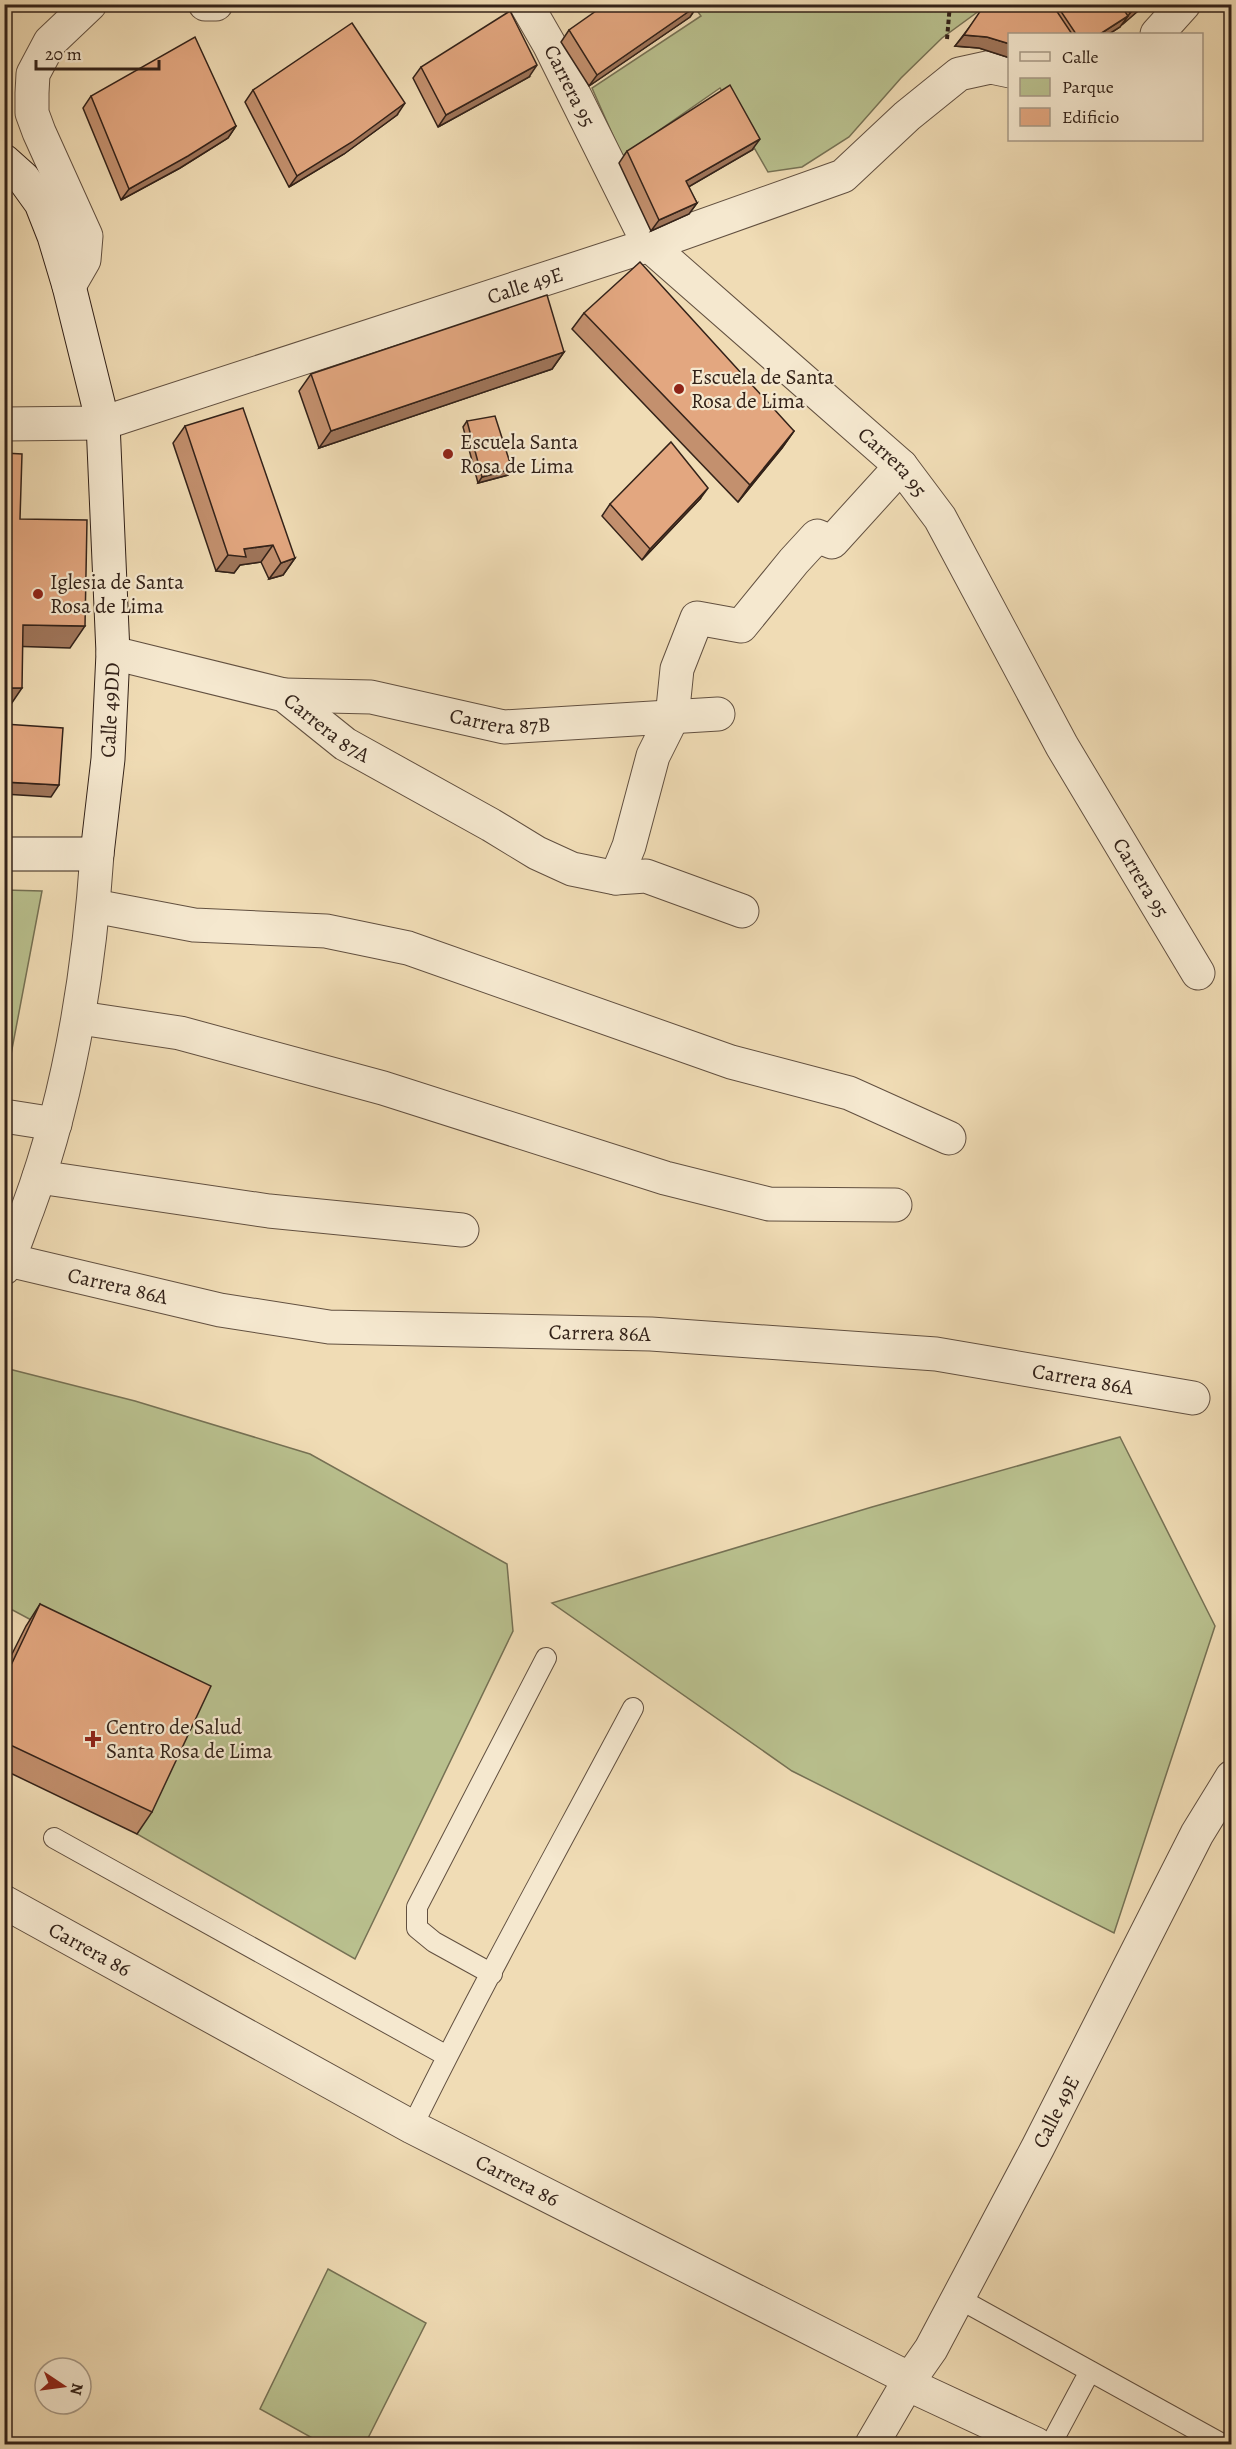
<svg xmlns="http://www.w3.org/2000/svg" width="1236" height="2449" viewBox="0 0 1236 2449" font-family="Alegreya,serif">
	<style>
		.green { fill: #b9c08e; stroke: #767154; stroke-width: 1.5 }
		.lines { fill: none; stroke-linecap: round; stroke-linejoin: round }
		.lane-casing { stroke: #625040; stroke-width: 22 }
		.street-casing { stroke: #625040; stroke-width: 35 }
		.secondary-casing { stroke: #332219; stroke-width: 35 }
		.path { stroke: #332219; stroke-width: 4; stroke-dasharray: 4.5 3; stroke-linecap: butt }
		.lane { stroke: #f5e8cf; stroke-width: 20 }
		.street { stroke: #f5e8cf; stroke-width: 33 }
		.secondary { stroke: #f5e8cf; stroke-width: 33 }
		.wall { fill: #c3906e; stroke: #332219; stroke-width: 1.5 }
		.shaded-wall { fill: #9f755a; stroke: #332219; stroke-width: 1.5 }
		.building { fill: #e3a780; stroke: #332219; stroke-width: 1.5 }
		.poi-dot { fill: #8f2418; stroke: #f5e8cf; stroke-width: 2 }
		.labels { text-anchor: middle; stroke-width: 4.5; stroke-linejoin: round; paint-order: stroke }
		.street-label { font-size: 21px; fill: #332219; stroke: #f5e8cf }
		.poi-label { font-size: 21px; fill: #332219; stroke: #f5e8cf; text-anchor: start }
	</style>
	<rect width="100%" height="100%" fill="#f0dcb5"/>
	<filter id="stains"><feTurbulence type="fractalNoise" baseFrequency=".00333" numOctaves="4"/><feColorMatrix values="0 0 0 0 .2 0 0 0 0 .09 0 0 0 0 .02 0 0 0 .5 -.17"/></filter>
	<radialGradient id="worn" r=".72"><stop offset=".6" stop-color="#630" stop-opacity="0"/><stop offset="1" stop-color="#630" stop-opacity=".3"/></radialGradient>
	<!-- green -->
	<path class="green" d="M693 5H987L942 38 901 78 849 137 802 167 768 172 720 88 622 156 592 88 701 16Z
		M5 890 42 891 5 1086 4 890Z
		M5 1368 135 1401 310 1454 507 1564 513 1631 355 1959 137 1834 196 1708 5 1606Z
		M1120 1437 1215 1626 1114 1933 792 1771 552 1603 872 1507Z
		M328 2269 426 2323 365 2444H323L260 2409Z"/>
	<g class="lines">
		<!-- lane casing -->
		<g class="lane-casing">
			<path id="lane" d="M54 1838 447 2056
				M492 1974 434 1942 417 1928V1907L546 1658
				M412 2127C482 1985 559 1847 633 1708
				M958 2298 1222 2444
				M1051 2444 1090 2371"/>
		</g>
		<!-- street casing -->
		<g class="street-casing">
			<g id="street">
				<path d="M205 4H216"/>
				<path id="s1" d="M526 4 549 44 649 245 901 466 940 518 1062 746 1198 973"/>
				<path d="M1157 34 1184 4"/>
				<path d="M69 286 84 260 86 236 39 132 32 113V93L33 74 50 42 90 4"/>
				<path id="s2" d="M4 424 103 423 649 245 843 176 907 116 959 74 991 67 1010 71"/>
				<path id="s3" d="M113 653 284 695 345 744 491 825 537 853 572 869 616 878 646 876 742 911"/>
				<path id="s4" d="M284 695 371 697 504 727 718 714"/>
				<path d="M616 878 629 846 653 756 672 718 677 669 697 618 741 626 794 561 817 536 832 542 901 466"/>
				<path d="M94 906 194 925 326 931 408 948 731 1062 849 1093 949 1138"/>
				<path d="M80 1018 180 1033 383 1088 665 1178 769 1204 895 1205"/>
				<path d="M4 1116 55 1124"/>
				<path d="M39 1177 269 1211 462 1230"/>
				<path id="s5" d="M4 1259 220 1310 329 1327 651 1334 936 1354 1193 1398"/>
				<path d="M4 1268C14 1249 20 1228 28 1208 70 1095 89 975 97 854"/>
				<path id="s6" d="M4 1902 412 2127 910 2379 920 2390 1036 2444"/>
				<path id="s7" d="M872 2444 910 2379 931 2349 1038 2147 1197 1834 1232 1777"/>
			</g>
		</g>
		<!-- secondary casing -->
		<g class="secondary-casing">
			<path id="secondary" d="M4 161 23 178 41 203 54 236 69 286 103 423 113 653 108 759 97 854H4"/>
		</g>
		<!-- path -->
		<path class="path" d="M947 39 950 4"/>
		<!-- lane -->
		<use href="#lane" class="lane"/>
		<!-- street -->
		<use href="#street" class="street"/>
		<!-- secondary -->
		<use href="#secondary" class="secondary"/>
	</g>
	<!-- wall -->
	<path class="wall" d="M987 4H1146L1121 25 1120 27 1109 34H1010V58L979 48 955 46Z
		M698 5 690 17 589 86 561 42 569 30Z
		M421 67 529 77 438 127 413 78Z
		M253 90 397 115 344 154 289 187 245 102Z
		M91 96 236 126 228 138 180 168 121 200 83 108Z
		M752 150 688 187 697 203 689 214 651 231 619 163 627 151Z
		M584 313 794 431 782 448 738 502 572 329Z
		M564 352 552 369 319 448 299 391 311 374Z
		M467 421 512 469 508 475 478 483 463 427Z
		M185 426 295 558 283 575 269 579 261 562 240 565 234 573 216 571 173 443Z
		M700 499 642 560 602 516 610 504Z
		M40 1604 152 1812 137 1834 4 1770V1670L26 1626Z"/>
	<!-- shaded-wall -->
	<path class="shaded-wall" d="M1140 4H1146L1122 25 1130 13Z
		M698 5 690 17 589 86 597 75Z
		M1128 16 1120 27 1109 34H1100Z
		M964 35 987 37 1010 44V58L979 48 955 46Z
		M537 65 529 77 438 127 446 115Z
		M405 103 397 115 344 154 289 187 297 176Z
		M236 126 228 138 180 168 121 200 129 189Z
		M760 139 752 150 678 193 686 181Z
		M697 203 689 214 651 231 659 220Z
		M564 352 552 369 319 448 331 431Z
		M794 431 782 448 738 502 750 485Z
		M512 469 508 475 478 483 482 477Z
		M708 488 700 499 642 560 650 549Z
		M273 545 261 562 240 565 234 573 216 571 228 555 244 549Z
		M295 558 283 575 269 579 281 563Z
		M23 625 85 626 70 648 8 646Z
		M4 688H22L7 710 4 709Z
		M4 782 59 785 51 797 4 794Z"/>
	<!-- building -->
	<path class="building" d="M606 4H697L698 5 597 75 569 30Z
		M987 4H1052L1072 34H1010V44L987 37 964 35 983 7Z
		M1056 4H1120L1128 16 1100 34H1076Z
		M1123 4H1140L1130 13Z
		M510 11 537 65 446 115 421 67Z
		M352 23 405 103 352 142 297 176 253 90Z
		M195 37 236 126 188 156 129 189 91 96Z
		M730 85 760 139 686 181 697 203 659 220 627 151Z
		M640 262 794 431 750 485 584 313Z
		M547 295 564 352 331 431 311 374Z
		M243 408 295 558 281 563 273 545 244 549 246 557 228 555 185 426Z
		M495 416 512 469 482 477 467 421Z
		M671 442 708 488 650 549 610 504Z
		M4 453 22 454 20 519 87 520 85 626 23 625 22 688H4Z
		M4 724 63 728 59 785 4 782Z
		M40 1604 211 1686 152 1812 4 1742V1680Z"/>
	<!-- markers -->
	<g class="poi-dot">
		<circle cx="679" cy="389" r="6"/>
		<circle cx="448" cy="454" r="6"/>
		<circle cx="38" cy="594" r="6"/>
		<path d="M90 1730h6v6h6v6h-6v6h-6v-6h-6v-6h6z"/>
	</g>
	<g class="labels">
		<!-- street labels -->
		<g class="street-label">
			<text dy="7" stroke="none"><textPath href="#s1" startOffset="93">Carrera 95</textPath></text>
			<text dy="7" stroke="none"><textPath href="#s2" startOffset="543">Calle 49E</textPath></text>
			<text dy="7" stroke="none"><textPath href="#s1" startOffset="597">Carrera 95</textPath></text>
			<text transform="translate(110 710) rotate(-87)" y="7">Calle 49DD</text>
			<text dy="7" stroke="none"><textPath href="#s4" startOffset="219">Carrera 87B</textPath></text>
			<text dy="7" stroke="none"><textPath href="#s3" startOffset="230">Carrera 87A</textPath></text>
			<text dy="7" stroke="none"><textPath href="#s1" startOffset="1083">Carrera 95</textPath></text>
			<text dy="7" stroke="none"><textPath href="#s5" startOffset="117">Carrera 86A</textPath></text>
			<text dy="7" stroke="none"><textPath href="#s5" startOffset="603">Carrera 86A</textPath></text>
			<text dy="7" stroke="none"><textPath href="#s5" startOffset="1089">Carrera 86A</textPath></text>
			<text dy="7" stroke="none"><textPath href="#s6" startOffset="98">Carrera 86</textPath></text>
			<text dy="7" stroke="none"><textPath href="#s7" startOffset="380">Calle 49E</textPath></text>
			<text dy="7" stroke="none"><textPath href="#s6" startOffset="584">Carrera 86</textPath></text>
		</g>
		<!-- poi labels -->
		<g class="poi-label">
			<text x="691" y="384">Escuela de Santa<tspan x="691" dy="24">Rosa de Lima</tspan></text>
			<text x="460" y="449">Escuela Santa<tspan x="460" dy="24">Rosa de Lima</tspan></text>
			<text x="50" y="589">Iglesia de Santa<tspan x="50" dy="24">Rosa de Lima</tspan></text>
			<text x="106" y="1734">Centro de Salud<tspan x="106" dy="24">Santa Rosa de Lima</tspan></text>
		</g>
	</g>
	<!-- margin -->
	<rect width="1236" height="2449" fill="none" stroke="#f0dcb5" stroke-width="24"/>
	<rect x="6" y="6" width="1224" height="2437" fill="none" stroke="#332219" stroke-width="3"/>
	<rect x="12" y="12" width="1212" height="2425" fill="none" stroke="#332219" stroke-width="1.5"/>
	<!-- legend -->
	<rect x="1008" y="33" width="195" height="108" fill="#f5e8cf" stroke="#a79986" stroke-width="1.5"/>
	<rect x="1020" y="52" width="30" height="9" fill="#f5e8cf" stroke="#a79986" stroke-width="1.5"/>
	<text x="1062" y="63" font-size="18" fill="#332219">Calle</text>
	<rect x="1020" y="78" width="30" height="18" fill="#b9c08e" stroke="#a79986" stroke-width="1.5"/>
	<text x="1062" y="93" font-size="18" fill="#332219">Parque</text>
	<rect x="1020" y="108" width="30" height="18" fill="#e3a780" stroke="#a79986" stroke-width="1.5"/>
	<text x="1062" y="123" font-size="18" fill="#332219">Edificio</text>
	<!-- north arrow -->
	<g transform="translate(63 2386) rotate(103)"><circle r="28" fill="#f5e8cf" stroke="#a79986" stroke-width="1.5"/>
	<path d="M0-4.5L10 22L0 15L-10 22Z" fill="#8f2418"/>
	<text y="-9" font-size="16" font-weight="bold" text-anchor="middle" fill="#332219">N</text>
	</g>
	<!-- scale -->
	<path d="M36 60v9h123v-9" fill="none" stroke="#332219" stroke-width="3"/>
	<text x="45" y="60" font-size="18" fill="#332219" stroke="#f5e8cf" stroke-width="4.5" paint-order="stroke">20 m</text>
	<rect width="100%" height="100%" filter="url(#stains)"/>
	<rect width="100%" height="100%" fill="url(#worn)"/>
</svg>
